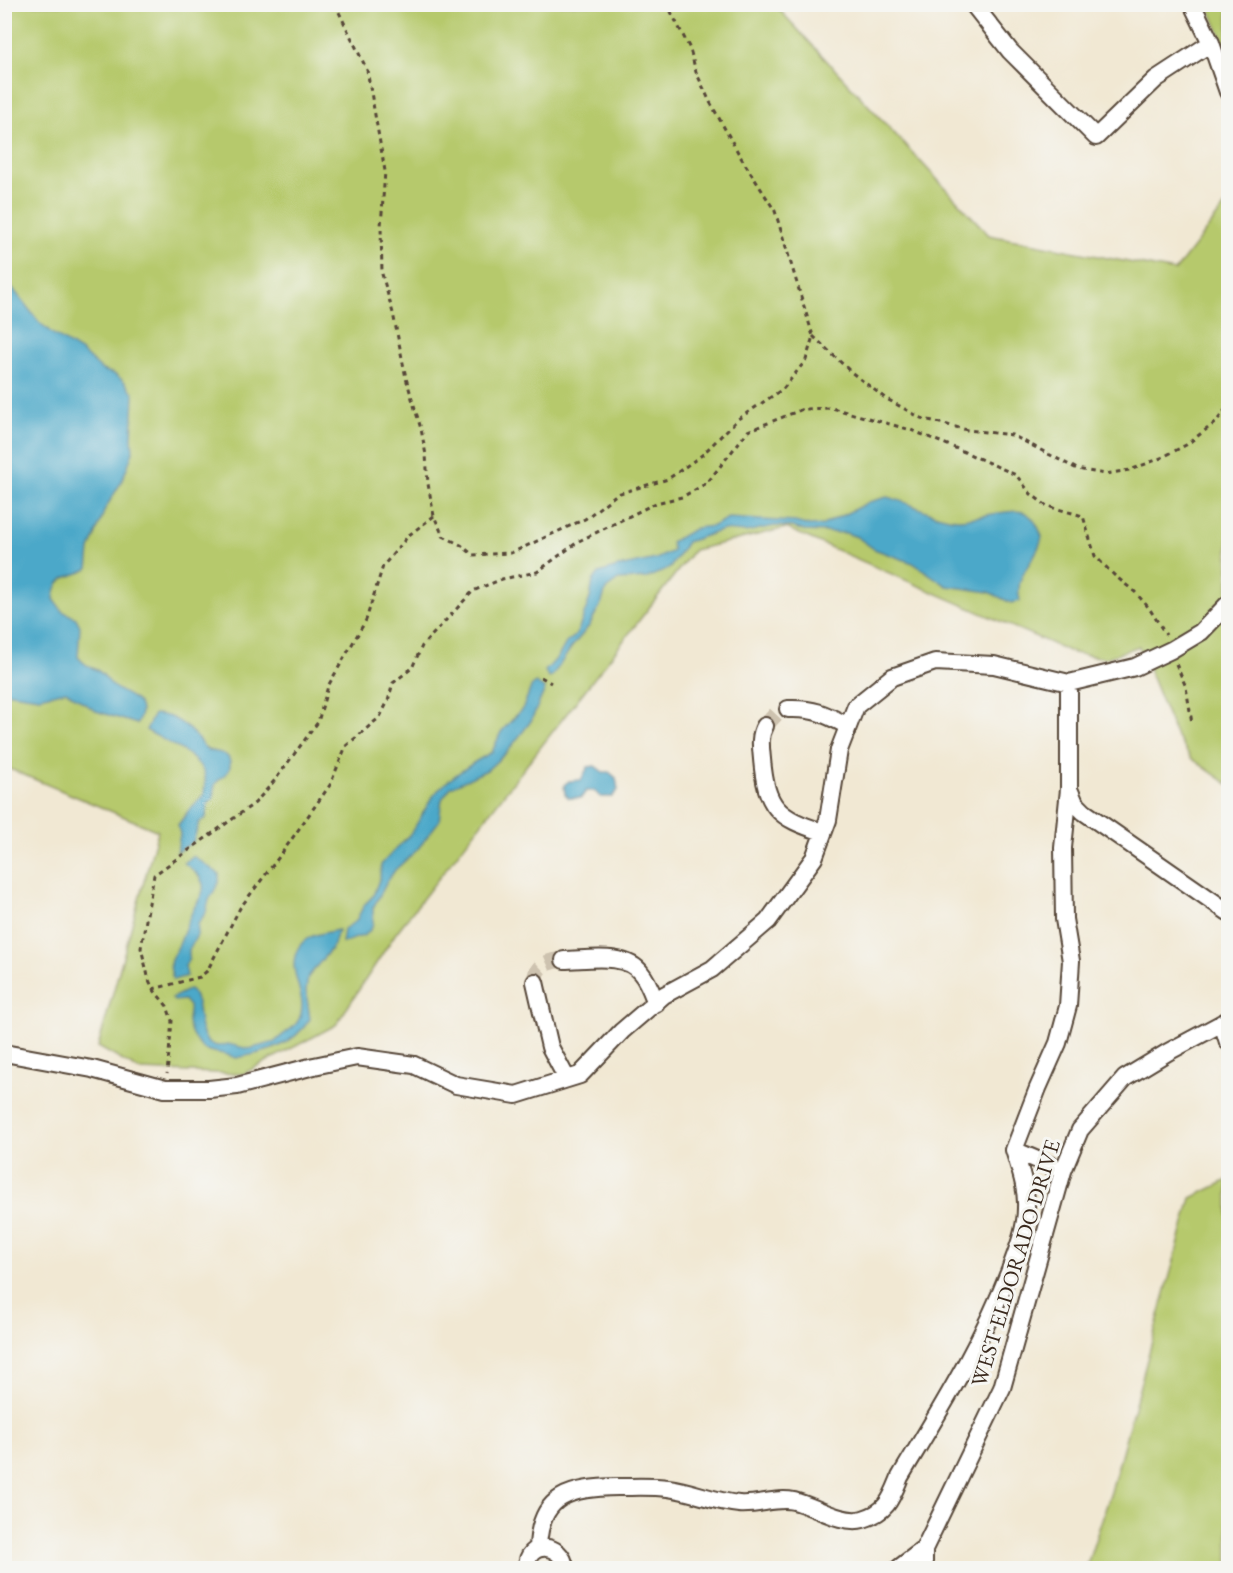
<svg xmlns="http://www.w3.org/2000/svg" width="1233" height="1573" viewBox="0 0 1233 1573" font-family="'EB Garamond',serif">
	<style>
		.grass { fill: #b6c96c; stroke: #787a45; stroke-width: 1.5 }
		.water { fill: #4ba8c9; stroke: #436974; stroke-width: 1.5 }
		.lines { fill: none; stroke-linecap: round; stroke-linejoin: round }
		.minor-tunnel { stroke: #cdc2af; stroke-width: 16; stroke-dasharray: 16 8; stroke-linecap: butt }
		.minor-casing { stroke: #564639; stroke-width: 20 }
		.path { stroke: #564639; stroke-width: 3; stroke-dasharray: 4.5 4.5; stroke-linecap: butt }
		.minor { stroke: #fff; stroke-width: 16 }
		.labels { text-anchor: middle; stroke-width: 6; stroke-linejoin: round; paint-order: stroke }
		.street-label { font-size: 22px; fill: #3b2a1e; stroke: #f6f6f2 }
	</style>
	<rect width="100%" height="100%" fill="#f6f6f2"/>
	<filter id="ink" filterUnits="userSpaceOnUse"><feTurbulence type="fractalNoise" baseFrequency=".0167" numOctaves="2"/><feDisplacementMap in="SourceGraphic" scale="12" xChannelSelector="R" yChannelSelector="G"/><feConvolveMatrix kernelMatrix="1 2 1 2 8 2 1 2 1" color-interpolation-filters="sRGB"/></filter>
	<filter id="wash" filterUnits="userSpaceOnUse"><feTurbulence type="fractalNoise" baseFrequency=".008" numOctaves="4" result="noise"/><feDisplacementMap in="SourceGraphic" scale="24" xChannelSelector="R" yChannelSelector="G"/><feGaussianBlur stdDeviation="1.35" result="paint"/><feColorMatrix in="noise" values="0 0 0 0 0 0 0 0 0 0 0 0 0 0 0 0 0 1.4 0 .05"/><feComposite in="paint" operator="in"/></filter>
	<g filter="url(#wash)">
		<rect width="100%" height="100%" fill="#f1e8d3"/>
		<!-- grass -->
		<path class="grass" d="M4 5H775L989 235 1175 271 1228 202V784L1191 758 1175 734 1139 646 1106 658 1073 653 786 528 694 550 396 933 336 1025 243 1074 139 1070 98 1047 158 831 5 767Z
			M1208 5H1228V52Z
			M1228 1180V1568H1086L1111 1492 1191 1198Z"/>
		<!-- water -->
		<path class="water" d="M5 283 14 290 39 322 53 334 82 352 102 370 114 374 124 381 134 394 132 438 133 452 122 481 105 509 90 550 88 569C69 579 56 574 54 599L62 611 76 618 80 626 78 657C85 665 88 666 97 670 104 674 108 682 114 687 128 698 150 699 137 724L96 711 66 691 39 697 5 692Z
			M887 497C911 502 933 518 958 519 974 519 1012 508 1023 512 1033 515 1039 528 1042 537 1037 562 1013 573 1020 601L1011 603 989 592 947 586 913 563 874 549 857 537 846 533 805 531 792 527 775 526 745 532 723 530 687 542 670 568 647 578 618 580 606 589 602 602 589 626 571 648 553 675 549 678 545 671 558 657 566 643 575 636 578 631 590 598 593 581 599 573 618 567 656 559 673 551 671 542 696 528 713 526 728 518 795 522 810 526 823 525 869 502Z
			M536 683 545 689 531 721 508 751 487 770 451 787 442 799 439 821 417 850 395 870 387 882 373 908V925L370 930 365 935 342 943 344 929 356 921 364 905 373 896 380 877 381 865C390 854 401 845 410 834 419 822 424 810 432 798 442 782 475 761 492 752L501 732 523 708 531 687Z
			M154 714C172 714 185 724 197 738 200 741 203 747 207 749 215 754 228 750 230 762 232 772 221 777 215 784L214 798 208 803 206 818 199 823 193 842 177 852 180 834 178 825 190 809 204 795C204 789 206 782 205 776 201 756 162 740 146 730Z
			M595 766 603 772H609L616 778 618 790 612 797H601L594 791H586L581 798H569L565 794 564 785 569 781 581 780 588 767Z
			M193 856 219 874V882L209 900 206 912 198 924 197 935 189 950V958L185 966 187 976 173 980C166 954 174 960 181 940 184 930 188 920 193 910 197 902 205 894 203 884 200 875 192 869 184 863Z
			M338 930 334 945 308 977 306 991 310 1019C292 1047 267 1052 236 1058 224 1052 220 1054 209 1051 198 1049 189 1031 188 1021 188 1016 190 1011 189 1006L184 1000 174 1001 172 998 190 989C204 1006 194 1024 208 1043L217 1046 228 1044 249 1049 275 1042C282 1033 296 1029 300 1017 308 995 288 975 296 953 303 934 320 934 338 930Z"/>
	</g>
	<g filter="url(#ink)">
		<g class="lines">
			<!-- minor-tunnel -->
			<path class="minor-tunnel" d="M765 726 777 713 788 709
				M535 982C534 965 550 960 564 960"/>
			<!-- minor casing -->
			<g class="minor-casing">
				<path id="minor" d="M973 4 1010 51 1096 137 1156 79 1211 43
					M1192 4 1211 43 1228 92
					M1069 683V789L1075 803 1084 812 1228 912
					M788 709C814 708 825 714 848 726
					M765 726C759 736 761 748 762 759 766 807 777 818 823 832
					M564 960C587 960 626 952 641 973 648 981 652 993 656 1003
					M535 982 550 1047 567 1079
					M1222 1023 1228 1042
					M4 1053 92 1069 165 1089H209L237 1086 314 1066 357 1057 414 1065 456 1085 516 1095 580 1075 622 1031 664 995 712 969 768 921 814 858 828 820 839 750 856 706 892 677 935 662 994 665 1069 683 1135 667 1171 650 1201 632 1228 604
					M1063 1171 1014 1150 1038 1088 1058 1043 1068 1006 1071 961 1064 919 1063 848 1069 789
					M538 1549C539 1494 571 1488 618 1487 634 1487 652 1486 668 1488 692 1491 715 1502 739 1504 757 1506 776 1497 794 1501 814 1506 843 1525 863 1519 887 1512 891 1499 900 1477 940 1410 982 1343 1010 1270 1017 1250 1026 1230 1026 1208 1027 1188 1020 1170 1014 1150
					M924 1549V1568
					M527 1568C526 1540 563 1542 565 1568
					M899 1568 924 1549 1002 1388 1063 1171 1080 1130 1125 1078 1168 1052 1228 1020"/>
			</g>
			<!-- path -->
			<path class="path" d="M335 4 367 70 385 171 381 226 382 274 393 313 406 378 421 429 426 455 428 484 434 516 443 536 461 545 473 555 511 553 585 519 617 494 668 479 702 455 738 419 783 389 806 360 813 336 775 211 740 156 710 102 696 72 690 49 667 4
				M813 336 851 372 885 398 921 418 967 430 1012 435 1077 469 1105 474 1130 470 1161 458 1186 445 1216 422 1228 406
				M434 516 409 535 383 566 366 620 328 686 318 722 275 780 255 803 154 875 141 948 149 980 153 989 200 977 207 971 240 908 279 857 330 785 346 746 380 717 388 701 393 683 412 668 422 646 473 591 502 579 537 572 579 541 656 503 682 497 707 483 748 431 803 409 832 408 911 430 960 450 1016 475 1031 494 1047 506 1083 516 1095 556 1114 575 1135 592 1149 608 1166 635
				M1176 664 1186 687 1192 723
				M541 677 551 683
				M153 989 167 1006 172 1021 167 1074"/>
			<!-- minor -->
			<use href="#minor" class="minor"/>
		</g>
	</g>
	<g class="labels">
		<!-- street labels -->
		<g class="street-label">
			<text transform="translate(1015 1263) rotate(-73)" y="8">WEST ELDORADO DRIVE</text>
		</g>
	</g>
	<!-- margin -->
	<rect width="1233" height="1573" fill="none" stroke="#f6f6f2" stroke-width="24"/>
</svg>
